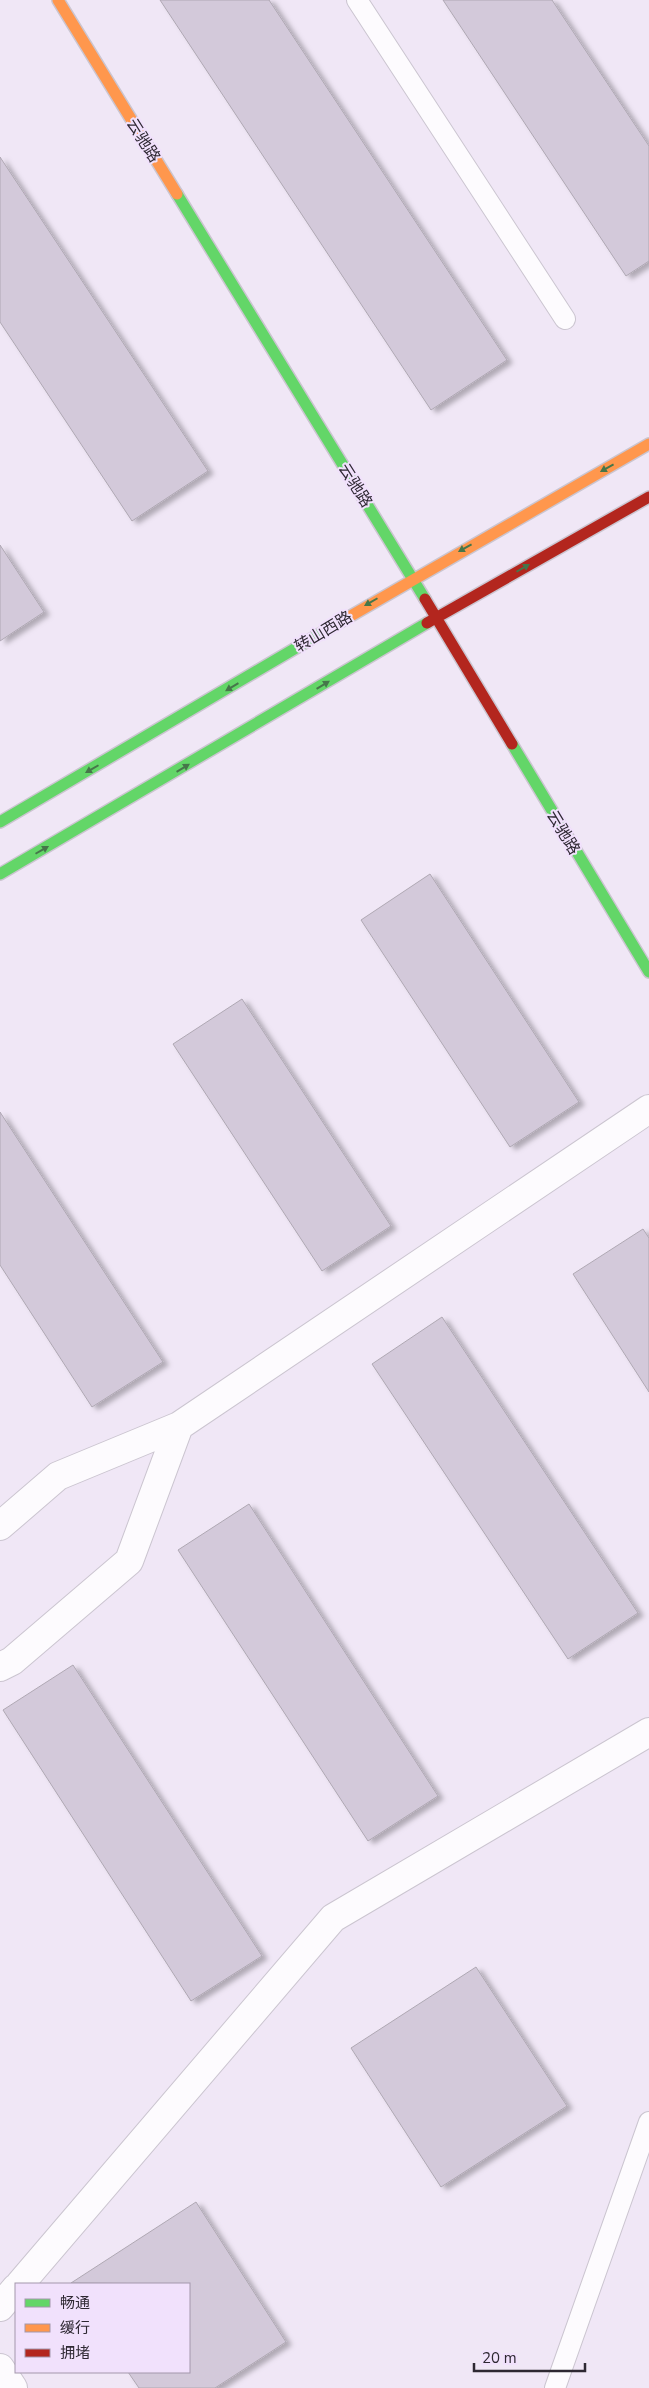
<svg xmlns="http://www.w3.org/2000/svg" width="649" height="2388" viewBox="0 0 649 2388" font-family="'Nunito Sans','Noto Sans SC',sans-serif">
	<style>
		.building { fill: #d3c9da; stroke: #afa8b3; filter: url(#shadow) }
		.lines { fill: none; stroke-linecap: round; stroke-linejoin: round }
		.lane-casing { stroke: #cbc5d0; stroke-width: 22 }
		.street-casing { stroke: #cbc5d0; stroke-width: 30 }
		.fast-casing { stroke: #cbc5d0; stroke-width: 14 }
		.slow-casing { stroke: #cbc5d0; stroke-width: 14 }
		.jam-casing { stroke: #cbc5d0; stroke-width: 14 }
		.lane { stroke: #fdfbfe; stroke-width: 20 }
		.street { stroke: #fdfbfe; stroke-width: 28 }
		.fast { stroke: #63d668; stroke-width: 11 }
		.slow { stroke: #ff974d; stroke-width: 11 }
		.jam { stroke: #b3261e; stroke-width: 11 }
		.oneway { fill: #46764a }
		.labels { text-anchor: middle; stroke-width: 4; stroke-linejoin: round; paint-order: stroke }
		.street-label { font-size: 16px; fill: #2e2832; stroke: #f1e1fc }
	</style>
	<defs>
		<filter id="shadow"><feDropShadow dx="5.5" dy="3" stdDeviation="2.5" flood-color="#0004"/></filter>
	</defs>
	<rect width="100%" height="100%" fill="#f0e7f6"/>
	<!-- building -->
	<path class="building" d="M160 0H269L507 360 431 410Z
		M443 0H552L649 146V261L626 276Z
		M0 157 208 471 132 521 0 322Z
		M0 545 44 612 0 641Z
		M430 874 579 1102 510 1147 361 920Z
		M242 999 391 1226 322 1271 173 1044Z
		M0 1112 163 1362 92 1407 0 1265Z
		M643 1229 649 1238V1392L573 1274Z
		M442 1317 638 1613 568 1659 372 1364Z
		M249 1504 438 1796 368 1841 178 1550Z
		M73 1665 262 1956 191 2001 3 1710Z
		M476 1967 567 2106 441 2187 351 2048Z
		M196 2202 286 2342 215 2388H139L128 2372H189V2284L71 2283Z"/>
	<g class="lines">
		<!-- lane casing -->
		<g class="lane-casing">
			<path id="lane" d="M357 0 565 319
				M555 2388 649 2122"/>
		</g>
		<!-- street casing -->
		<g class="street-casing">
			<path id="street" d="M0 1526 58 1476 179 1426 649 1109
				M0 1667 12 1661 129 1561 179 1426
				M20 2284 333 1918 649 1732
				M0 2307 16 2288
				M0 2368 13 2388"/>
		</g>
		<!-- fast casing -->
		<g class="fast-casing">
			<path id="fast" d="M177 194 425 599
				M512 744 649 972
				M0 822 335 625
				M0 874 427 623"/>
		</g>
		<!-- slow casing -->
		<g class="slow-casing">
			<path id="slow" d="M58 0 177 194
				M335 625 649 444"/>
		</g>
		<!-- jam casing -->
		<g class="jam-casing">
			<path id="jam" d="M425 599 512 744
				M427 623 649 497"/>
		</g>
		<!-- lane -->
		<use href="#lane" class="lane"/>
		<!-- street -->
		<use href="#street" class="street"/>
		<!-- fast -->
		<use href="#fast" class="fast"/>
		<!-- slow -->
		<use href="#slow" class="slow"/>
		<!-- jam -->
		<use href="#jam" class="jam"/>
	</g>
	<!-- one-way arrows -->
	<defs><path id="oneway-solid" d="M-6-.8H1V-3.2L6.5 0L1 3.2V.8H-6Z" transform="scale(1.25)"/></defs>
	<g class="oneway">
		<use href="#oneway-solid" transform="translate(607 468) rotate(151)"/>
		<use href="#oneway-solid" transform="translate(465 548) rotate(151)"/>
		<use href="#oneway-solid" transform="translate(523 568) rotate(-30)"/>
		<use href="#oneway-solid" transform="translate(371 602) rotate(150)"/>
		<use href="#oneway-solid" transform="translate(323 685) rotate(-31)"/>
		<use href="#oneway-solid" transform="translate(232 687) rotate(149)"/>
		<use href="#oneway-solid" transform="translate(183 768) rotate(-31)"/>
		<use href="#oneway-solid" transform="translate(92 769) rotate(150)"/>
		<use href="#oneway-solid" transform="translate(42 850) rotate(-30)"/>
	</g>
	<g class="labels">
		<!-- street labels -->
		<g class="street-label">
			<text transform="translate(144 140) rotate(58)" y="6">云驰路</text>
			<text transform="translate(356 485) rotate(58)" y="6">云驰路</text>
			<text transform="translate(323 631) rotate(-31)" y="6">转山西路</text>
			<text transform="translate(564 832) rotate(59)" y="6">云驰路</text>
		</g>
	</g>
	<!-- legend -->
	<rect x="15" y="2283" width="175" height="90" fill="#f1e1fc" stroke="#a397ab"/>
	<rect x="25" y="2299" width="25" height="8" fill="#63d668" stroke="#a397ab"/>
	<text x="60" y="2308" font-size="15" fill="#2e2832">畅通</text>
	<rect x="25" y="2324" width="25" height="8" fill="#ff974d" stroke="#a397ab"/>
	<text x="60" y="2333" font-size="15" fill="#2e2832">缓行</text>
	<rect x="25" y="2349" width="25" height="8" fill="#b3261e" stroke="#a397ab"/>
	<text x="60" y="2358" font-size="15" fill="#2e2832">拥堵</text>
	<!-- scale -->
	<path d="M474 2363v8h111v-8" fill="none" stroke="#2e2832" stroke-width="2.5"/>
	<text x="482" y="2363" font-size="15" fill="#2e2832" stroke="#f1e1fc" stroke-width="4" paint-order="stroke">20 m</text>
</svg>
